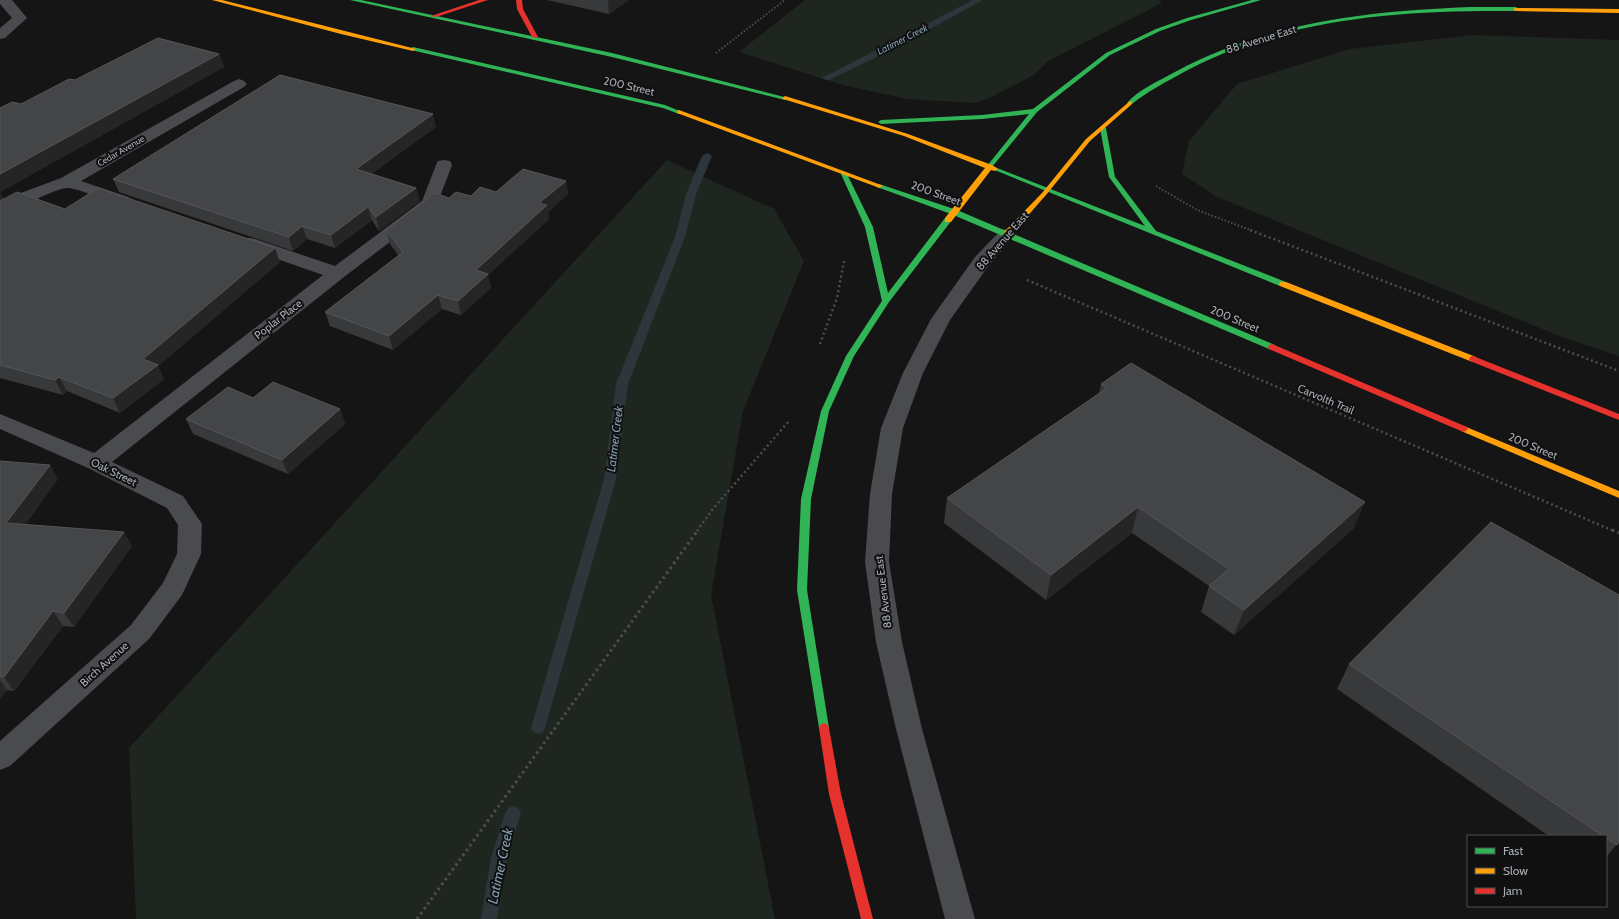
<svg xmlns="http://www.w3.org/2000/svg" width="1619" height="919" viewBox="0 0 1619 919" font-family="Cabin,sans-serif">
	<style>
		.green { fill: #1f2620 }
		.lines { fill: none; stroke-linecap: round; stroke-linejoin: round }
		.stream { fill: #2d363a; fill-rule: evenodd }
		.path-far2 { stroke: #4b4d4f; stroke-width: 2; stroke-dasharray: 1.5 2; stroke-linecap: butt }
		.path-far1 { stroke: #4b4d4f; stroke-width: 2.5; stroke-dasharray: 2 3; stroke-linecap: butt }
		.path { stroke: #4b4d4f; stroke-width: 3; stroke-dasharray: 2.5 3.5; stroke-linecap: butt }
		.lane { fill: #4a4b4e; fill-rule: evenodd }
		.street { fill: #4a4b4e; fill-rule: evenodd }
		.fast { fill: #30b455; fill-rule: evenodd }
		.slow { fill: #ff9f0a; fill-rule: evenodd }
		.jam { fill: #e5322d; fill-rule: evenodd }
		.wall { fill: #38393a }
		.shaded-wall { fill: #252526 }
		.building { fill: #444547; stroke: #545659 }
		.labels { text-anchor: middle; stroke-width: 4; stroke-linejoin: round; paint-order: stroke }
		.far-street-label { font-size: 9px; fill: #a8adb5; stroke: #101011 }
		.far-water-label { font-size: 10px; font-style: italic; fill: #819dae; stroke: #101011 }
		.street-label { font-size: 11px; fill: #a8adb5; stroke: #101011 }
		.water-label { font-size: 12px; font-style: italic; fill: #819dae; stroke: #101011 }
		.near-water-label { font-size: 14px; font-style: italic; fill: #819dae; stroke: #101011 }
	</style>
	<rect width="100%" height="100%" fill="#151516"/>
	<!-- green -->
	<path class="green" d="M805 0H1159L1162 3 1048 61 1034 75 989 98 975 103 907 99 843 85 739 52Z
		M1473 35 1619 40V356L1562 337 1217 197 1182 174 1189 141 1237 84 1350 49Z
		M667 160 774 209 804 261 743 411 711 595 775 919H136L129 748Z"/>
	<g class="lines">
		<!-- stream -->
		<path class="stream" d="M973 0H983L895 48 829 80H826L822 78Z
			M707 153 712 156 696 194 685 237 628 384 616 479 545 728 543 732 538 734 533 732 531 728 604 479 616 384 675 237 686 194 702 156Z
			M513 806 518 808 521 813 507 858 497 919H481L491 858 505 813 508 808Z"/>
		<!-- path-far2 -->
		<path class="path-far2" d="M716 53 785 0
			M1156 186 1197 210 1253 231"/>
		<!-- path-far1 -->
		<path class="path-far1" d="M1250 230 1619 371
			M1027 280 1614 531
			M820 344 837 298 844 261
			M697 531 712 510 789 421"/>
		<!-- path -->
		<path class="path" d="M1612 530 1619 533
			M417 919 698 530"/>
		<!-- lane -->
		<path class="lane" d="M0 0H12L27 18 5 38 0 39V28L12 18 0 4Z
			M239 79 244 81 247 84 244 87 81 181 128 197 131 201 128 205 122 206 116 205C101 199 85 191 69 188 57 186 14 212 0 215V203L10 197 61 178 234 81Z
			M444 160 450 161 452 165 436 207 344 277 112 462 183 496 202 524 201 554 182 595 149 639 10 766 0 770V741L131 625 163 583 177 554 178 525 167 508 88 468 0 429V414L94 453 323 275 243 247 240 243 243 239 249 238 255 239 335 266 422 201 436 165 438 161Z"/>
		<!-- street -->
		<path class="street" d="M1007 229 1013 230 1016 234 989 265 950 320 923 373 903 428 892 494 889 562 902 642 922 729 975 919H945L896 729 876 642 865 562 870 494 881 428 903 373 931 319 975 257 1001 230Z"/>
		<!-- fast -->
		<path class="fast" d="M350 0H361L612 53 788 98 785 100 612 57Z
			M1252 0H1261L1191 20 1160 31 1110 55 1037 112 992 167 990 168 987 166 1029 114 982 119 881 124 878 122 881 120 982 115 1033 109 1106 53 1156 29 1187 18Z
			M1471 7H1516L1519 9 1516 11C1402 10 1286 17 1184 72 1166 82 1148 91 1132 104L1127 103C1139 89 1159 81 1175 72 1268 22 1367 11 1471 7Z
			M413 47 665 105 682 112 679 114 663 108 411 50V48Z
			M1103 126 1106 128 1115 177 1156 231 1286 282 1287 284 1286 286H1280L992 169 995 167 997 168 1145 226 1109 177 1100 128Z
			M844 172 847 174 873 227 888 293 945 218H948L952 220 889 302 854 356 829 411 811 499 807 590 829 728 828 731 824 733 820 731 819 728 797 590 801 499 821 411 846 356 882 301 865 227 841 174Z
			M879 184 957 210 1275 345 1276 347 1272 350 1269 349 951 214 877 187 875 186Z"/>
		<!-- slow -->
		<path class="slow" d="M212 0H222L416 49 413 51 341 34Z
			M1514 8 1619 9V13L1516 11 1514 10Z
			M785 96 908 134 992 165 998 169 995 171 991 170 951 222H945V218L985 168 904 136 783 99 782 98Z
			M1130 101 1132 102V104L1090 141 1046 195 1010 236H1004V232L1042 193 1086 139Z
			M679 110 881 185 883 186 879 188 877 187 677 113V111Z
			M1280 282H1286L1476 357 1477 359 1473 362 1470 361 1280 286 1279 284Z
			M1464 426 1619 491V498L1461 431 1460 429 1461 427Z"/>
		<!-- jam -->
		<path class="jam" d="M479 0H488L436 17 431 16Z
			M516 0H522L523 9 538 37 537 38 532 37 517 9Z
			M1272 344 1467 427 1468 429 1464 432 1461 431 1269 349 1268 347 1269 345Z
			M1473 356 1619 414V420L1470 361 1469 359 1470 357Z
			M824 723 828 725 829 728 841 794 873 919H861L829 794 819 728 820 725Z"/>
	</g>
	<!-- wall -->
	<path class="wall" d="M547 0H629L609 14Z
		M219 54 224 67 0 192 4 199 2 200 65 209 280 262 158 366 164 379 120 413 67 391 63 395 0 378V108L21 104 75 80Z
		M436 127 371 174 416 188 420 201 379 231 372 220 335 248 307 239 293 251 119 192 113 179Z
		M566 181 568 194 548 212 549 219 488 275 491 288 461 315 442 309 393 350 330 326 325 312 399 256 390 244 386 230 449 198 471 196Z
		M1101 384 1354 528 1234 635 1201 612 1209 586 1132 533 1046 600 944 523 947 498 1099 394Z
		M340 409 345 424 288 474 193 434 186 419Z
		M0 461 58 479 25 525 132 546 74 627 63 626 14 691 7 690 0 699Z
		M1491 522 1619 595V842L1606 857V836H1549L1337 689 1349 664Z"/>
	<!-- shaded-wall -->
	<path class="shaded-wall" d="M608 0H629L609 14Z
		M219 54 224 67 0 192 4 199 0 202V174Z
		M433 114 436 127 359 182 356 169Z
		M566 181 568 194 548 212 549 219 488 275 491 288 461 315 458 301 476 270 539 203Z
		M416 188 420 201 379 231 376 217Z
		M368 207 372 220 335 248 331 235Z
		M302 226 307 239 293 251 289 237Z
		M275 248 280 262 158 366 164 379 120 413 113 398 143 359Z
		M438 295 442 309 393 350 389 336Z
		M59 377 67 391 63 395 55 380Z
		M340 409 345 424 288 474 282 460Z
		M50 465 58 479 16 538 6 523Z
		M1365 502 1354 528 1234 635 1244 610Z
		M1138 507 1132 533 1046 600 1051 575Z
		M124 532 132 546 74 627 64 613Z
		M53 611 63 626 14 691 4 677Z
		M0 680 7 690 0 699Z"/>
	<!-- building -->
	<path class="building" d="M158 38 219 54 0 174V108L12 102 21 104 69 79 75 80Z
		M280 75 433 114 356 169 416 188 376 217 368 207 331 235 302 226 289 237 113 179Z
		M523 169 566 181 539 203 547 205 476 270 488 274 458 301 438 295 389 336 325 312 403 252 386 230 435 193 449 198 456 192 471 196 480 187 496 192Z
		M98 188 275 248 143 359 158 365 113 398 59 377 55 380 0 365V201L17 192 65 209Z
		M1131 363 1365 502 1244 610 1209 586 1229 569 1138 507 1051 575 947 498 1107 388 1101 384Z
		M273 382 340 409 282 460 186 419 228 387 253 398Z
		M0 461 50 465 6 523 124 532 64 613 53 611 4 677 0 676Z
		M1491 522 1619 595V842L1617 845 1606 838V836H1603L1349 664Z"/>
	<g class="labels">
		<!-- far-street labels -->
		<g class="far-street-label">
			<text transform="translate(121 151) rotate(-30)" y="3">Cedar Avenue</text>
		</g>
		<!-- far-water labels -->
		<g class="far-water-label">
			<text transform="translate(902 39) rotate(-27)" y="4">Latimer Creek</text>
		</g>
		<!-- street labels -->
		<g class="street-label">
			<text transform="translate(1261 39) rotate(-17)" y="4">88 Avenue East</text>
			<text transform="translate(629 86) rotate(13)" y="4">200 Street</text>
			<text transform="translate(936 193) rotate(20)" y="4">200 Street</text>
			<text transform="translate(1002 241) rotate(-49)" y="4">88 Avenue East</text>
			<text transform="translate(278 319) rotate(-38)" y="4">Poplar Place</text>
			<text transform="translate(1235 319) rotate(23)" y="4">200 Street</text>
			<text transform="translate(1326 399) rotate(23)" y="4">Carvolth Trail</text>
			<text transform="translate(1533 446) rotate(23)" y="4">200 Street</text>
			<text transform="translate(114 472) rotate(26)" y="4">Oak Street</text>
			<text transform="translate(883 592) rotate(-97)" y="4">88 Avenue East</text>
			<text transform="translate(104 664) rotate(-42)" y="4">Birch Avenue</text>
		</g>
		<!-- water labels -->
		<g class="water-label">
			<text transform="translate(615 439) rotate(-83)" y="4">Latimer Creek</text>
		</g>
		<!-- near-water labels -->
		<g class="near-water-label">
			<text transform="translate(500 866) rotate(-78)" y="5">Latimer Creek</text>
		</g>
	</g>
	<!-- legend -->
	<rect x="1467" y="835" width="140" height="72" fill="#101011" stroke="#4d4f53"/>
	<rect x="1475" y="848" width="20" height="6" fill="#30b455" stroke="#4d4f53"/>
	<text x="1503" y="855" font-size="12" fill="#a8adb5">Fast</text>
	<rect x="1475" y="868" width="20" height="6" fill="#ff9f0a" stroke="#4d4f53"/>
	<text x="1503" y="875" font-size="12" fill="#a8adb5">Slow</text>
	<rect x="1475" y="888" width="20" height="6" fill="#e5322d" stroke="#4d4f53"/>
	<text x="1503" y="895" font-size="12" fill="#a8adb5">Jam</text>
</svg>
